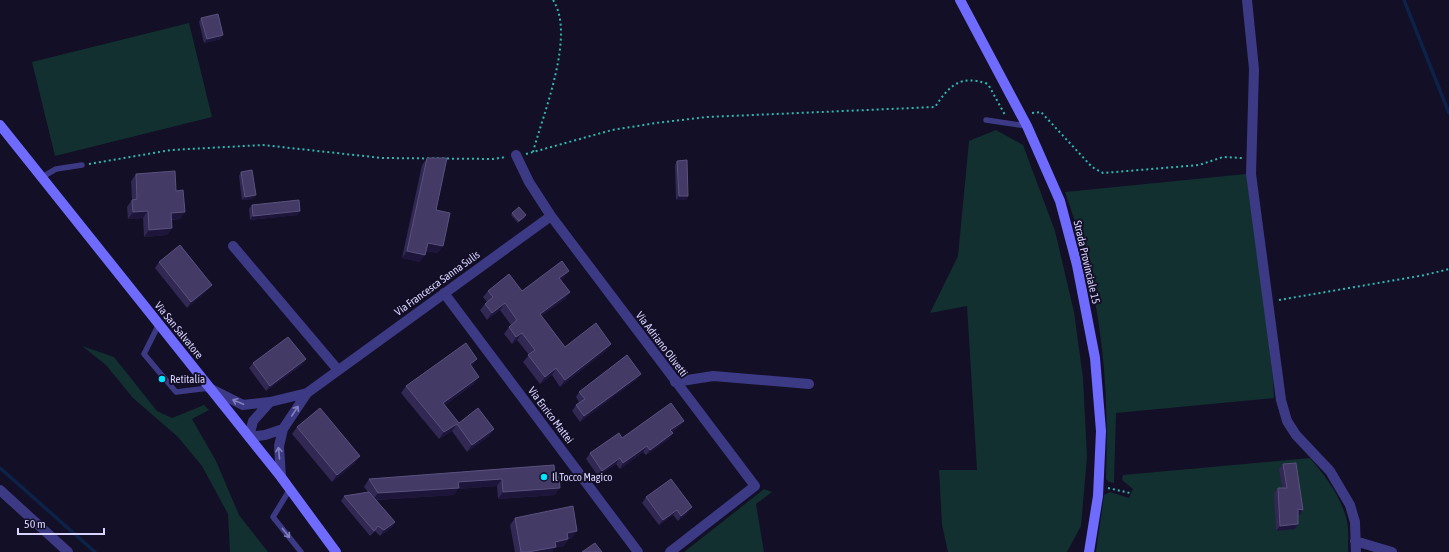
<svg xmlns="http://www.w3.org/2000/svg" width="1449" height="552" viewBox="0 0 1449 552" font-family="'Asap Condensed',sans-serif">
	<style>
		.green { fill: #12302f }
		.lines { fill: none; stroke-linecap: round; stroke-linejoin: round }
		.stream { stroke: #0c2248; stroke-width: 3.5 }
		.path { stroke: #2fb8b0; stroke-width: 2; stroke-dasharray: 2 3; stroke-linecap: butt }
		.lane { stroke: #3d3a85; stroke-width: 5.5 }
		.street { stroke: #3d3a85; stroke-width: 10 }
		.secondary { stroke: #6f6bff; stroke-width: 10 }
		.wall { fill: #312854 }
		.shaded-wall { fill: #1d163a }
		.building { fill: #433a66; stroke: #5a527e }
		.oneway { stroke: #837fbc }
		.poi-dot { fill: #00e5ff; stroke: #130f26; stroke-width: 1.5 }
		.labels { text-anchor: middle; stroke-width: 4; stroke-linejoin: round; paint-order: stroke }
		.street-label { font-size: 11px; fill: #d9d4ff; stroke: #130f26 }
		.poi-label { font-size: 11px; fill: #d9d4ff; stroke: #130f26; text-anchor: start }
	</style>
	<rect width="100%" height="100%" fill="#130f26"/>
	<!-- green -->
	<path class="green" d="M189 23 212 117 55 156 32 62Z
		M996 130 1023 145 1055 231 1074 312 1083 378 1087 457 1081 526 1067 552H948L942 525 939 470H977L967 306 930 313 958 256 969 141Z
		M1246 174 1263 290 1273 380 1274 398 1116 413 1114 483 1109 482 1106 479C1109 403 1104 326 1084 253 1079 233 1072 212 1065 192Z
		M82 346 114 357 157 411 172 418 204 405 209 410 192 419 216 461 239 515 268 552H230L228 514 202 466 178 437 133 398 106 365Z
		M1310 458C1326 477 1341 496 1347 521 1349 530 1348 542 1348 552H1096L1104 495 1110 492 1129 498 1133 489 1122 480 1123 475Z
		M764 489 772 492 756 504 764 552H684Z"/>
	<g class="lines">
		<!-- stream -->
		<path class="stream" d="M1404 0 1449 113
			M0 468 95 552"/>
		<!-- path -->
		<path class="path" d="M1032 113 1041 112 1092 167 1103 173 1199 165 1223 157 1242 158
			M533 152C543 114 576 35 553 0
			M526 154 612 130 656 123 707 117 935 107C949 86 960 74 988 84L1005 115
			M89 164 171 150 263 145 382 158 493 159 506 157
			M1279 300 1425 275 1449 269
			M1108 488 1130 493"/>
		<!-- lane -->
		<path class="lane" d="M986 120 1027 126
			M42 177 56 169 82 165
			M159 324 144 354 176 392 209 388
			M290 489 273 517 301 552"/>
		<!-- street -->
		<path class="street" d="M1247 0 1254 69 1251 174 1281 400 1287 421 1296 435 1330 471 1350 505 1355 522 1356 552
			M516 155 529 182 551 216 755 486 670 552
			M233 246 338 370
			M444 293 638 552
			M675 382 713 376 809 384
			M209 388 243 405 270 402 307 393
			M270 402 253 421 249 437 265 435 283 429
			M281 477 279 446 283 429 307 393 551 216
			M0 490 68 552
			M1355 541 1392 552"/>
		<!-- secondary -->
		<path class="secondary" d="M960 0 1027 126 1060 201 1077 265 1095 358 1101 431 1098 496 1089 552
			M0 125 281 477 336 552"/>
	</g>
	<!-- wall -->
	<path class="wall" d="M201 18 221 39 204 43 199 22Z
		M427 158 436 210 438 253 426 251 420 262 402 258 422 165Z
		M677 161 688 196 686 200H676L675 165Z
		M241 172 253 199 242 200 239 176Z
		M136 174 176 191 185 212 180 219 172 220V228L167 235 144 237 143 218 128 219 127 207 132 200 131 181Z
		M252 205 298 215 250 220 249 209Z
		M512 213 525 217 518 223 511 215Z
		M159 262 208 290 187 308 155 268Z
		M564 278 561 280 570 292 565 299 541 316 565 347 607 350 560 387 552 375 540 384 523 362 529 355 517 340 512 344 504 334 509 327 511 325 500 310 487 320 480 310 485 304 487 302 483 297 488 291H522Z
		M306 359 302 365 266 391 249 368 253 363Z
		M472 367 474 384 445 405 459 423 494 429 489 436 467 452 452 431 439 439 401 393 406 386Z
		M637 379 580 422 572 411 576 405 579 402 576 397 579 392Z
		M680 426 672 432 669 439 646 455 643 452 620 469 616 464 598 476 586 459 590 453 622 438Z
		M297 427 355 463 332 482 292 434Z
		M1283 464 1303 510 1300 515H1298V524L1295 529 1276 531 1274 493 1278 488H1282L1279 469Z
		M554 465 555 495 498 499 497 486 457 489 454 495 376 500 395 522 392 527 380 536 375 531 370 536 341 501 344 496 368 492 364 487 369 479Z
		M646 497 688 513 678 521 673 515 659 525 642 503Z
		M515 518 572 538 568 539 564 546 554 548 552 552H515L510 525Z"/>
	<!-- shaded-wall -->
	<path class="shaded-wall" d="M223 35 221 39 204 43 207 39Z
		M256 195 253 199 242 200 245 197Z
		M679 196H688L686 200H676Z
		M148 211 143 218 128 219 133 212Z
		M300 211 298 215 250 220 253 216Z
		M185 212 180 219 166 220 171 213Z
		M172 228 167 235 144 237 149 230Z
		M428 243 443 246 438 253 423 250Z
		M407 251 425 255 420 262 402 258Z
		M569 271 564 278 554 285 559 278Z
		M212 285 208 290 187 308 191 302Z
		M570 292 565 299 535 321 540 314Z
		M505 303 500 310 487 320 492 313Z
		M522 333 517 340 512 344 516 337Z
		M611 344 607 350 560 387 565 380Z
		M306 359 302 365 266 391 270 386Z
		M477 359 472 366 465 372 470 364Z
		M556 368 552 375 540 384 545 377Z
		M641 374 637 379 580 422 584 416Z
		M479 377 474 384 438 410 443 403Z
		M684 421 680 426 666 435 670 430Z
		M457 424 452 431 439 439 444 432Z
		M494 429 489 436 467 452 472 445Z
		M673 433 669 439 646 455 650 450Z
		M647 446 643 452 620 469 623 463Z
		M360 456 355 463 332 482 337 475Z
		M620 458 616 464 598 476 602 471Z
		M502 479 497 486 457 489 454 495 373 500 378 493 458 482Z
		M560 488 555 495 498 499 503 492Z
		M692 507 688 513 678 521 681 516Z
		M1298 509 1303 510 1300 515 1294 514Z
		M677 510 673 515 659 525 663 520Z
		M395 522 392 527 380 536 384 530Z
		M1298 524 1295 529 1276 531 1280 526Z
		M577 531 572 538 562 540 567 533Z
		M568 539 564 546 554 548 552 552H528L555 542Z"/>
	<!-- building -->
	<path class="building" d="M218 14 223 35 207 39 201 18Z
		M427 158H447L436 210 450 213 443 246 428 243 425 255 407 251Z
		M687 160 688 196H679L677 161Z
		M252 170 256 195 245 197 241 172Z
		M175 171 176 191 183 190 185 212 171 213 172 228 149 230 148 211 133 212 132 200 137 199 136 174Z
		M299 200 300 211 253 216 252 205Z
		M519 207 526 215 519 221 512 213Z
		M180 245 212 285 191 302 159 262Z
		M562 261 569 271 559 278 570 292 540 314 565 347 596 323 611 344 565 380 556 368 545 377 528 355 535 350 522 333 516 337 509 327 517 320 505 303 492 313 485 304 493 297 488 291 509 274 522 291Z
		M288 337 306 359 270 386 253 363Z
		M466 343 477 359 470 364 479 377 443 403 459 423 478 408 494 429 472 445 457 424 444 432 406 386Z
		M627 355 641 374 584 416 576 405 585 399 579 392Z
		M671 403 684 421 670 430 673 433 650 450 647 446 623 463 620 458 602 471 590 453 619 433 622 438Z
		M320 408 360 456 337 475 297 427Z
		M1296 463 1303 510 1298 509V524L1280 526 1278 488H1287L1283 464Z
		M554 465 555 476 559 475 560 488 503 492 502 479 458 482 459 488 378 493 369 479Z
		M671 479 692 507 681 516 677 510 663 520 646 497Z
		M369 492 395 522 384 530 378 526 374 531 344 496Z
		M573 506 577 531 567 533 568 539 555 542 556 547 528 552H521L515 518Z
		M595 543 602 552H582Z"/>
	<!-- one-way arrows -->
	<defs><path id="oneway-shaft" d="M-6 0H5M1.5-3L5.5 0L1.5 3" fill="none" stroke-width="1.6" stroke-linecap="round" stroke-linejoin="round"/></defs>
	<g class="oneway">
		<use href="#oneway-shaft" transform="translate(238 402) rotate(-157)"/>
		<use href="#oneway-shaft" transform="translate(295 411) rotate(-57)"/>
		<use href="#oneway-shaft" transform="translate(279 453) rotate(-95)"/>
		<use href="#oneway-shaft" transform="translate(286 533) rotate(52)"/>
	</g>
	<!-- markers -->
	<g class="poi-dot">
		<circle cx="162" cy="379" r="4"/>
		<circle cx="544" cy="477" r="4"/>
	</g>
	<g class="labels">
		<!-- street labels -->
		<g class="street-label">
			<text transform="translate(1087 262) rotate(77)" y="4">Strada Provinciale 15</text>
			<text transform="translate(437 283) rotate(-36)" y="4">Via Francesca Sanna Sulis</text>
			<text transform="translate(179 330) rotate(51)" y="4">Via San Salvatore</text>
			<text transform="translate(662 344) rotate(53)" y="4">Via Adriano Olivetti</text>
			<text transform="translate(551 415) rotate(53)" y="4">Via Enrico Mattei</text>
		</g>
		<!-- poi labels -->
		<g class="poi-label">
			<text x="170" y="383">Retitalia</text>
			<text x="552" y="481">Il Tocco Magico</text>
		</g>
	</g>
	<!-- scale -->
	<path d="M18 528v6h86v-6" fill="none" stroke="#d9d4ff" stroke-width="2"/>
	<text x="24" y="528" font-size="12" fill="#d9d4ff" stroke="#130f26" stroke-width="3" paint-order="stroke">50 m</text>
</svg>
